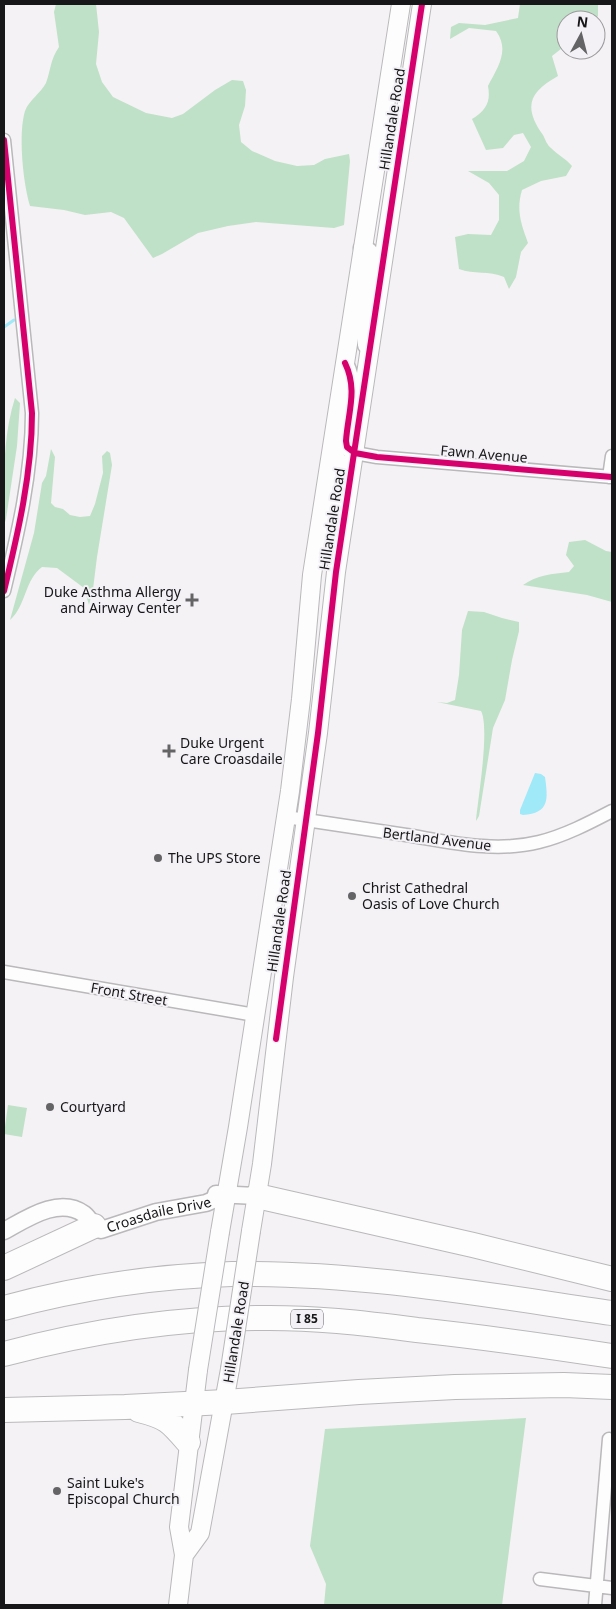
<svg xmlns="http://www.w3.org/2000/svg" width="616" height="1609" viewBox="0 0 616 1609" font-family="'Noto Sans',sans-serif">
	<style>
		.green { fill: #bfe1c7 }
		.water { fill: #a0e9f8 }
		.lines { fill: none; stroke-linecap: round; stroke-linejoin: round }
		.stream { stroke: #a0e9f8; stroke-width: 3 }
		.minor-casing { stroke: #bab8ba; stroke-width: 15 }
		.tertiary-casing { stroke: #bab8ba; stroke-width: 19 }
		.secondary-casing { stroke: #bab8ba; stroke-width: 20 }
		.motorway-casing { stroke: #bab8ba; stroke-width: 26 }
		.minor { stroke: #fdfdfe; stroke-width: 12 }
		.tertiary { stroke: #fdfdfe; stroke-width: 16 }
		.secondary { stroke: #fdfdfe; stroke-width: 18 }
		.motorway { stroke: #fdfdfe; stroke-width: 24 }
		.secondary-bridge-casing { stroke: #bab8ba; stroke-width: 20; stroke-linecap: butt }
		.secondary-bridge { stroke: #fdfdfe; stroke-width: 18 }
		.cycleway-casing { stroke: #f4f1f6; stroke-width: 9 }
		.cycleway { stroke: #d6006c; stroke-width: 6 }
		.poi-dot { fill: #646365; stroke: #f4f1f6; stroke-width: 2 }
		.labels { text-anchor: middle; stroke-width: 4; stroke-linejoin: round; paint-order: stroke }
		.shield { fill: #f4f1f6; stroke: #59585b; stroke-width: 1 }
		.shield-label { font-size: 12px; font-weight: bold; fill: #171618 }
		.street-label { font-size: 14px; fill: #171618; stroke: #f4f1f6 }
		.poi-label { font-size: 14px; fill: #171618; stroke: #f4f1f6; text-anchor: start }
	</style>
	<rect width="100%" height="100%" fill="#f4f2f5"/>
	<!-- green -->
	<path class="green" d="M56 4H96L99 32 96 64 102 82 113 97 146 113 172 118 183 114 215 90 232 80 243 81 246 90 245 106 239 125 241 142 252 151 275 161 297 166 314 165 325 159 349 154 350 161 344 225 334 228 256 222 228 226 198 233 162 254 153 258 124 218 111 212 85 215 64 210 30 206C23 183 18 134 25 111 29 100 41 93 46 83 51 69 50 60 59 47L54 12Z
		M520 4H598V16L595 20H566V45L552 56 558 76C529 92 523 107 543 135 545 139 547 145 551 148 558 155 565 158 572 166L566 176 541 181 522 190C516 210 521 224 528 243L521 252 516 277 509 289 504 277C489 270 474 275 459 269L455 237 468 234 491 235 499 220V195L489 183 468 171H507L524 161 531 147 523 133 514 135 503 148 486 150 472 119C486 110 491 102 488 86 498 67 510 50 496 31L469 28 450 39 451 27 459 23 485 25 518 18Z
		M15 398 20 403 17 446 6 519 4 525C4 482 2 439 15 398Z
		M51 449 55 457 51 503 55 507 63 509 70 515 80 517 90 516 95 504 103 473 102 456 107 451 110 453 112 465 97 557 93 589 89 605 84 588 57 568 42 567C25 579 26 606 10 620L34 533 42 483 46 476Z
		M585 540 606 551 612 552V602L587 595 523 585C537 575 552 574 569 572L574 566 566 555 569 542Z
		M468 611 484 612 502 618 519 622V631L512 660 505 700 493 728 479 816 476 821C478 798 490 728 481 711L437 702 447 703 455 700 459 675 462 630Z
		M8 1105 27 1108 22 1137 4 1134Z
		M526 1418 502 1605H324L326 1584 310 1546 325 1429Z"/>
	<!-- water -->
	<path class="water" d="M535 773 541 774 545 777C548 799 550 813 523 815L520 814V810Z"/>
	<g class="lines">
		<!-- stream -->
		<path class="stream" d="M4 327 14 320"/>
		<!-- minor casing -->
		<g class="minor-casing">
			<path id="minor" d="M4 140 32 413C32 473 18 533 4 591
				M355 453 377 457 612 477
				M609 477 612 456
				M286 817C326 823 366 829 406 835 450 842 495 853 539 842 564 836 589 823 612 811
				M4 972 255 1015
				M540 1579 612 1588
				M595 1605 609 1439"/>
		</g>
		<!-- tertiary casing -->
		<g class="tertiary-casing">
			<g id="tertiary">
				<path d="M362 248 369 251C376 264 367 290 366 305 364 319 365 332 366 345"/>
				<path d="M345 363C358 390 348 412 346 441L347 447 355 453"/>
				<path d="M332 450 339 462 340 468 334 511 335 547"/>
				<path d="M216 1194 257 1196"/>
				<path id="s1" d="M4 1231C26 1219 59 1196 84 1214 89 1218 92 1224 96 1229L101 1230 156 1212 206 1203 227 1194"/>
			</g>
		</g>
		<!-- secondary casing -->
		<g class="secondary-casing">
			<path id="secondary" d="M251 1231 262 1164 284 977 318 733 336 572 422 4
				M220 1232 238 1127 290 791 301 699 312 575 401 4
				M184 1555 200 1533 230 1369
				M178 1605 184 1555 179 1527 198 1370"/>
		</g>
		<!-- motorway casing -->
		<g class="motorway-casing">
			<path id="motorway" d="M257 1196 473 1245 612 1279
				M4 1268 94 1226
				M4 1308C78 1288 155 1276 232 1274 360 1272 486 1295 612 1313
				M4 1354C87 1332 171 1318 258 1318 311 1317 364 1323 417 1330 482 1337 547 1346 612 1356
				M4 1410 125 1407 225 1402 359 1392 455 1387 564 1385 612 1387
				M139 1410C167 1417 170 1421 188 1442"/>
		</g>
		<!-- minor -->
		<use href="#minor" class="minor"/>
		<!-- tertiary -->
		<use href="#tertiary" class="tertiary"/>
		<!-- secondary -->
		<use href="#secondary" class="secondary"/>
		<!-- motorway -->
		<use href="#motorway" class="motorway"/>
		<!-- secondary-bridge casing -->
		<g class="secondary-bridge-casing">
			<path id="secondary-bridge" d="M230 1369 251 1231
				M198 1370 220 1232"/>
		</g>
		<!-- secondary-bridge -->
		<use href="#secondary-bridge" class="secondary-bridge"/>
		<!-- cycleway casing -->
		<g class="cycleway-casing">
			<path id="cycleway" d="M4 140 32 413C32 473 18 533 4 591
				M345 363C358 390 348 412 346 441L347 447 355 453 377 457 612 477
				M276 1039 318 733 336 572 422 4"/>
		</g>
		<!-- cycleway -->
		<use href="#cycleway" class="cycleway"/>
	</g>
	<!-- markers -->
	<g class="poi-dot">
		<path d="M189.5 592.5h5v5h5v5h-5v5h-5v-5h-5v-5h5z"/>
		<path d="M166.5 743.5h5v5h5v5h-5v5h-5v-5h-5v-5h5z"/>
		<circle cx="158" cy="858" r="5"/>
		<circle cx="352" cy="896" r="5"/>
		<circle cx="50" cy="1107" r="5"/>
		<circle cx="57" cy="1491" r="5"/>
	</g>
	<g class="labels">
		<!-- shield labels -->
		<rect class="shield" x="291" y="1309.5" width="32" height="19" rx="4"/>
		<g class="shield-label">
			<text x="307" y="1323">I 85</text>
		</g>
		<!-- street labels -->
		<g class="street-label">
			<text transform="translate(392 119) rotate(-81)" y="5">Hillandale Road</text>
			<text transform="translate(484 454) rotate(5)" y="5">Fawn Avenue</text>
			<text transform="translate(332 519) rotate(-81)" y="5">Hillandale Road</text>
			<text transform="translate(437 839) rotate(7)" y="5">Bertland Avenue</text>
			<text transform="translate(279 921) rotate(-82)" y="5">Hillandale Road</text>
			<text transform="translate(129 994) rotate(10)" y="5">Front Street</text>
			<text dy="5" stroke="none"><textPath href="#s1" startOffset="171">Croasdaile Drive</textPath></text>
			<text transform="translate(236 1332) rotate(-81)" y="5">Hillandale Road</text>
		</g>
		<!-- poi labels -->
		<g class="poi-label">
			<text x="181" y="597" text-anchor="end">Duke Asthma Allergy<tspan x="181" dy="16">and Airway Center</tspan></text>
			<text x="180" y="748">Duke Urgent<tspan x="180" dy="16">Care Croasdaile</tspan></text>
			<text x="168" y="863">The UPS Store</text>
			<text x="362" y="893">Christ Cathedral<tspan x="362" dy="16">Oasis of Love Church</tspan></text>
			<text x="60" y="1112">Courtyard</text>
			<text x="67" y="1488">Saint Luke's<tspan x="67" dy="16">Episcopal Church</tspan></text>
		</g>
	</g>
	<!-- border -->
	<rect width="616" height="1609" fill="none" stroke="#171618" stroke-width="10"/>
	<!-- north arrow -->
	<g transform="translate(581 35) rotate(7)"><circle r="24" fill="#f4f1f6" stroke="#9c999d"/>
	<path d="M0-4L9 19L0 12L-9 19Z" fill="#646365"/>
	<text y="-8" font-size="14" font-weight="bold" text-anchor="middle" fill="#171618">N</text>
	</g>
</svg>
